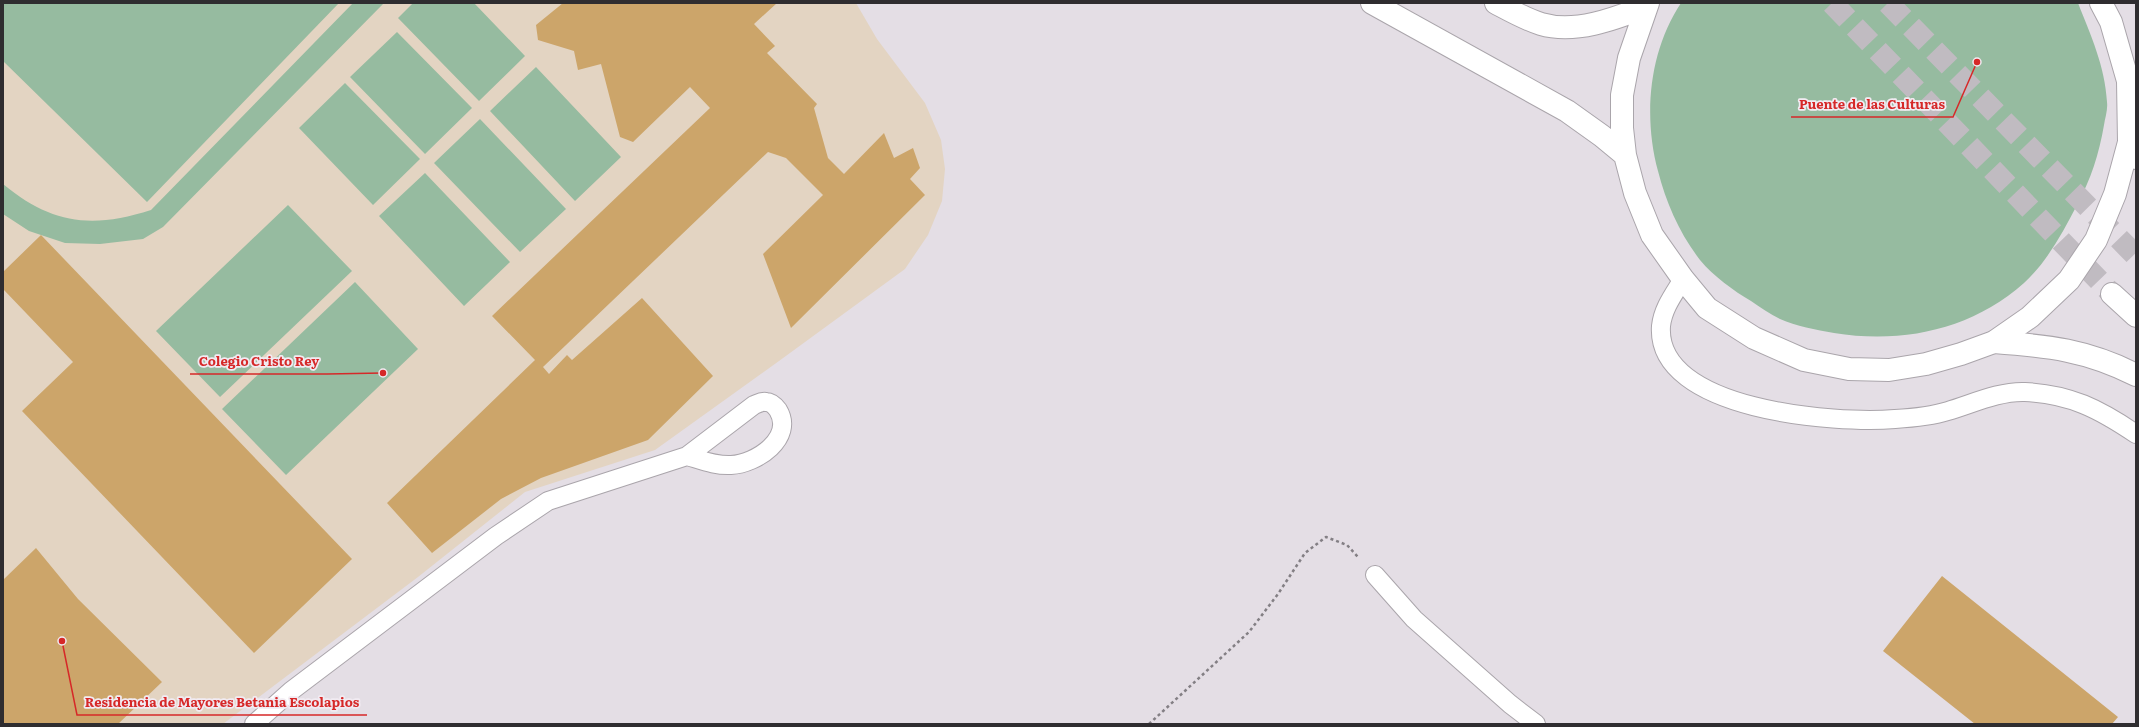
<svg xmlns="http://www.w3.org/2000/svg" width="2139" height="727" viewBox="0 0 2139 727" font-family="Literata,serif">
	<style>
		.education { fill: #e3d4c2 }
		.green { fill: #96bba0 }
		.building { fill: #cca56a }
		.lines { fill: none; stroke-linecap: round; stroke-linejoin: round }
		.trunk-tunnel { stroke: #c0bbc1; stroke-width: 22; stroke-dasharray: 22 11; stroke-linecap: butt }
		.service-casing { stroke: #aaa5ab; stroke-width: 20 }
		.secondary-casing { stroke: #aaa5ab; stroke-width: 24 }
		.trunk-casing { stroke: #aaa5ab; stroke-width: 24 }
		.path { stroke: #837f84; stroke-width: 2.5; stroke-dasharray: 3 3; stroke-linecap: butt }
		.service { stroke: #fff; stroke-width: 18 }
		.secondary { stroke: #fff; stroke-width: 22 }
		.trunk { stroke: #fff; stroke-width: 22 }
		.leader { fill: none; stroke: #d62828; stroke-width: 1.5 }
		.callout-dot { fill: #d62828; stroke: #f1ebf2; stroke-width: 1.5 }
		.callout-label { font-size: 13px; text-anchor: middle; font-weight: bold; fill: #d62828; stroke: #f1ebf2; stroke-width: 3.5; stroke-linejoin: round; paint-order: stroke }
	</style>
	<rect width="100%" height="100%" fill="#e4dee5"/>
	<!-- education -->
	<path class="education" d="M3 3H856L877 39 925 103 941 140 945 169 942 201 928 235 905 269 779 361 655 450 525 492 418 577 223 724H3Z"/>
	<!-- green -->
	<path class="green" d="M3 3H339L147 202 3 61Z
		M353 3H384L163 227 143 239 100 244 65 243 29 231 3 214V184C51 224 92 229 151 210Z
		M413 3H474L525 56 479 101 398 18Z
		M1681 3H2078C2091 36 2105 66 2107 102 2108 110 2105 118 2104 125 2099 154 2091 179 2077 205 2063 232 2047 262 2024 283 1971 330 1902 344 1834 333 1816 330 1796 326 1780 319 1770 314 1760 307 1751 301 1734 291 1713 276 1700 260 1680 234 1666 203 1658 171 1643 116 1649 51 1681 3Z
		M397 32 472 108 425 154 350 77Z
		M536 67 621 157 575 201 490 111Z
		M345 83 420 159 373 205 299 128Z
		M480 119 566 209 520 252 434 163Z
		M425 173 510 262 464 306 379 216Z
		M288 205 352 271 220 397 156 331Z
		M355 282 418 349 286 475 222 409Z"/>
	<!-- building -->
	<path class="building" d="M563 3H777L754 24 775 46 767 53 817 104 814 108 828 158 844 174 884 133 894 158 913 148 920 168 910 179 925 195 791 328 763 254 823 195 786 158 768 152 543 367 549 374 567 355 572 360 642 298 713 376 648 440 541 478 501 499 432 553 387 503 535 360 492 316 710 108 690 87 633 142 620 137 601 64 578 70 574 51 538 40 536 25Z
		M41 235 352 559 254 653 22 411 73 362 3 289V272Z
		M36 548 78 599 162 682 118 724H3V580Z
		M1942 576 2118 717 2112 724H1975L1883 651Z"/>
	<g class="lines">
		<!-- trunk-tunnel -->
		<path class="trunk-tunnel" d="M1832 3 2112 294
			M1888 3 2136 256"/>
		<!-- service casing -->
		<g class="service-casing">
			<path id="service" d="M1683 279C1674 294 1663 308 1661 326 1655 411 1837 424 1895 419 1912 418 1932 416 1948 411 1972 404 1999 391 2025 392 2070 394 2099 409 2136 434
				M1375 575 1414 619 1510 704 1536 724
				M254 724 291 691 496 536 548 501 687 456 754 405C757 404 762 401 766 402 771 402 775 406 778 410 795 438 756 464 731 465 716 466 701 460 687 456"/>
		</g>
		<!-- secondary casing -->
		<g class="secondary-casing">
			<path id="secondary" d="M1372 3 1567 111 1602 136 1625 155
				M1496 3C1511 11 1525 19 1541 24 1575 34 1614 19 1645 7
				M1648 3 1629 58 1622 95V128L1625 155 1635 193 1652 235 1683 279 1707 308 1754 338 1804 360 1849 369 1889 370 1926 364 1961 354 1994 342 2030 317 2069 280 2096 240 2115 194 2129 142 2128 81 2111 22 2101 3"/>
		</g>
		<!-- trunk casing -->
		<g class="trunk-casing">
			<path id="trunk" d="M2129 142 2136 158
				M2112 294 2136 316
				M1994 342C2048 346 2087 350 2136 375"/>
		</g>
		<!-- path -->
		<path class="path" d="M1149 724 1249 632 1278 594 1305 553 1326 537 1347 545 1358 557"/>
		<!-- service -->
		<use href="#service" class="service"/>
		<!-- secondary -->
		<use href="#secondary" class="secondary"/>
		<!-- trunk -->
		<use href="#trunk" class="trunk"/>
	</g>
	<!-- callouts -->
	<path class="leader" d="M1977 62L1953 117H1791M383 373L327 374H190M62 641L77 715H367"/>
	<g class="callout-dot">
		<circle cx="1977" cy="62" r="4"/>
		<circle cx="383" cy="373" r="4"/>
		<circle cx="62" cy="641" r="4"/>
	</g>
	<g class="callout-label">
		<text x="1872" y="109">Puente de las Culturas</text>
		<text x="259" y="366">Colegio Cristo Rey</text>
		<text x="222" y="707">Residencia de Mayores Betania Escolapios</text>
	</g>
	<!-- border -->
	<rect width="2139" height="727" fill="none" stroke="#2f2d30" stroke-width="8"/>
</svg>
